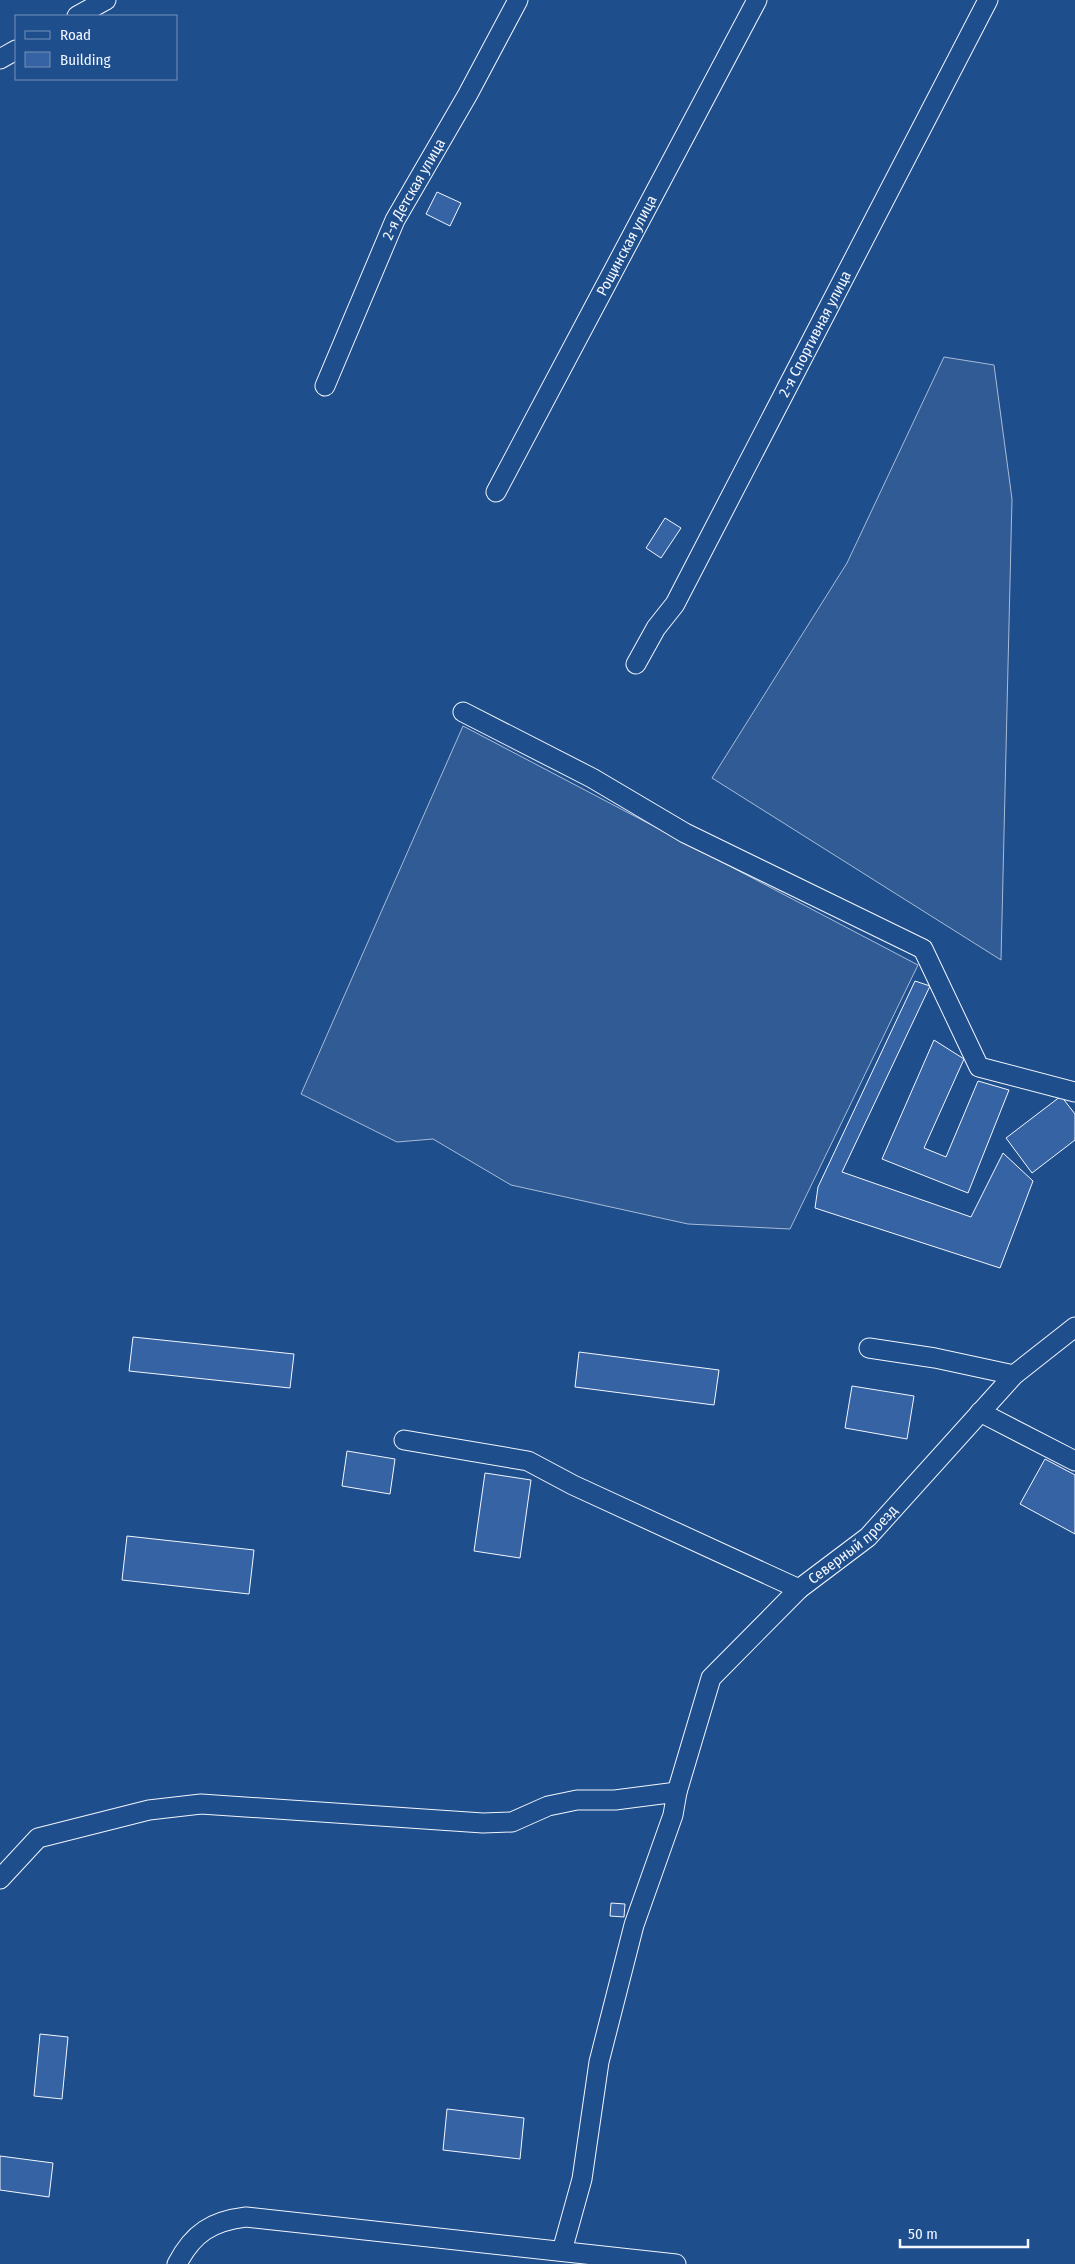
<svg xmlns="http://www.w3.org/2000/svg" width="1075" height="2264" viewBox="0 0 1075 2264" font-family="'Fira Sans Condensed',sans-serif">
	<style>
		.built { fill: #305b95; stroke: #a8bbd7 }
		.building { fill: #3563a3; stroke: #f2f6ff }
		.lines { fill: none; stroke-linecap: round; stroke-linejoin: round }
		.minor-casing { stroke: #f2f6ff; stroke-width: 21 }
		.minor { stroke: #1f4e8c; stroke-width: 19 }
		.labels { text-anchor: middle; stroke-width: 4; stroke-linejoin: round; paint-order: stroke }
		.street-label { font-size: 15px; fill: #f2f6ff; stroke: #1f4e8c }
	</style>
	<rect width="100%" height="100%" fill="#1f4e8c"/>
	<!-- built -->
	<path class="built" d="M944 357 994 365 1012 499 1001 960 712 778 847 563Z
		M463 726 918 965 790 1229 688 1224 511 1185 433 1139 397 1142 301 1094Z"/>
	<!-- building -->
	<path class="building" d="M437 192 461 203 450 226 426 214Z
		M665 518 681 528 661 558 646 548Z
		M915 981 930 986 842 1172 971 1217 1003 1153 1033 1181 1000 1268 815 1208 818 1187Z
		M934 1040 964 1059 924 1148 946 1157 978 1081 1009 1090 968 1193 882 1159Z
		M1061 1096 1075 1114V1140L1032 1173 1006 1138Z
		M133 1337 294 1354 290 1388 129 1371Z
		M579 1352 719 1370 714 1405 575 1387Z
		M852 1386 914 1396 907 1439 845 1428Z
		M347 1451 395 1459 390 1494 342 1486Z
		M1045 1459 1075 1475V1534L1020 1504Z
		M485 1473 531 1480 520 1558 474 1551Z
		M127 1536 254 1550 249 1594 122 1580Z
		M611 1903 625 1904 624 1917 610 1916Z
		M40 2034 68 2037 62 2099 34 2096Z
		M447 2109 524 2118 520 2159 443 2150Z
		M0 2156 53 2163 49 2197 0 2190Z"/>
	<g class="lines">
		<!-- minor casing -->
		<g class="minor-casing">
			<g id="minor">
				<path d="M77 16 106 0"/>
				<path d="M0 59 16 50"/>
				<path id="s1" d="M325 386 395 220 468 94 518 0"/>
				<path id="s2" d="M496 492 757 0"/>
				<path id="s3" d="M636 664 656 628 675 604 988 0"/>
				<path d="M463 712 592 778 685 833 923 949 979 1067 1075 1092"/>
				<path d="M869 1348 935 1358 1014 1375"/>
				<path d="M980 1412 1075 1461"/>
				<path d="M404 1440 528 1461 573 1485 799 1589"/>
				<path id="s4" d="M677 1792 711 1678 799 1589 868 1537 1014 1375 1075 1327"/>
				<path d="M0 1879 38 1838 149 1810 201 1804 483 1823 512 1822 548 1806 577 1800H615L677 1792 673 1815 634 1925 599 2062 582 2179 562 2251"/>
				<path d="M177 2264C193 2233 212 2221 246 2217L676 2264"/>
			</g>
		</g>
		<!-- minor -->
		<use href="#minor" class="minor"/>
	</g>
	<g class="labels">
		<!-- street labels -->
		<g class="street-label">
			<text dy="5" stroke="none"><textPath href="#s1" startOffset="216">2-я Детская улица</textPath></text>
			<text dy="5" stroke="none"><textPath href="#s2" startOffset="279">Рощинская улица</textPath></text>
			<text dy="5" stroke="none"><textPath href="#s3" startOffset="376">2-я Спортивная улица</textPath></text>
			<text dy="5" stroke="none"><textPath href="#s4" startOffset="314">Северный проезд</textPath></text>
		</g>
	</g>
	<!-- legend -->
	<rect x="15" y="15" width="162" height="65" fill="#1f4e8c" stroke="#7391ba"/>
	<rect x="25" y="31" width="25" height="8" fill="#1f4e8c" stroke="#7391ba"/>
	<text x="60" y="40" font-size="15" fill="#f2f6ff">Road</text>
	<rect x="25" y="52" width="25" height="15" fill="#3563a3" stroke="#7391ba"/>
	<text x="60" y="65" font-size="15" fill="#f2f6ff">Building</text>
	<!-- scale -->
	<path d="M900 2239v8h128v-8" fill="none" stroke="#f2f6ff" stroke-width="2.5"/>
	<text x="908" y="2239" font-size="15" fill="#f2f6ff" stroke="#1f4e8c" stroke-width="4" paint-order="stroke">50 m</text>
</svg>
